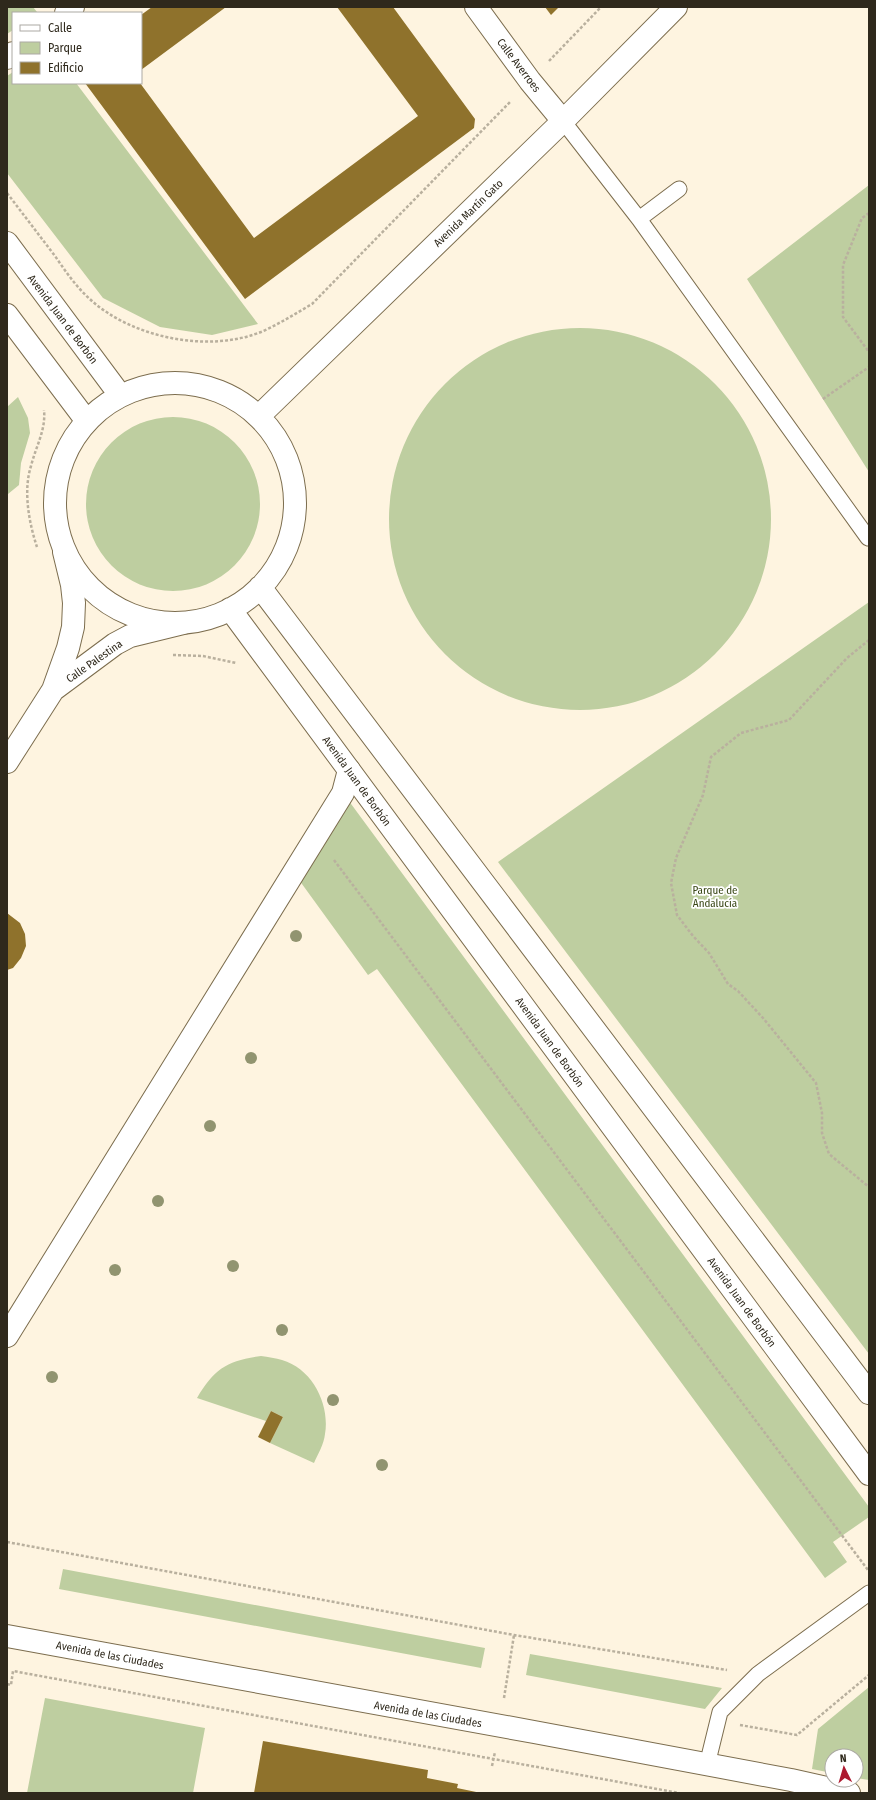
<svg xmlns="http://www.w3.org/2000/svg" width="876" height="1800" viewBox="0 0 876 1800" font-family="'Fira Sans Condensed',sans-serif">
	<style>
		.green { fill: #becea0 }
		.building { fill: #8f722c }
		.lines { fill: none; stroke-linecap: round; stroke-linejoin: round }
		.service-casing { stroke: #7c6d4e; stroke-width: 17 }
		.pedestrian-casing { stroke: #7c6d4e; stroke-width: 24 }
		.minor-casing { stroke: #7c6d4e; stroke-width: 24 }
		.tertiary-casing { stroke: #7c6d4e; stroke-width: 24 }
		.path { stroke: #b9b09e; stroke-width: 2.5; stroke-dasharray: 3 2; stroke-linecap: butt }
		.service { stroke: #fff; stroke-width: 15 }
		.pedestrian { stroke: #fff; stroke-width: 22 }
		.minor { stroke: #fff; stroke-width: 22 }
		.tertiary { stroke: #fff; stroke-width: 22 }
		.tree { fill: #919470 }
		.labels { text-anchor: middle; stroke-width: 3.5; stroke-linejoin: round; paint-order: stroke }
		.street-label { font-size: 11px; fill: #2f291c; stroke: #fff }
		.park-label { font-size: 11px; fill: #384614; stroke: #fff }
	</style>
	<rect width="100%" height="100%" fill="#fef4e0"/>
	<!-- green -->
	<path class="green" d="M7 7H33L37 12 13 13V30L7 34Z
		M13 72V83H76L258 324 212 335 160 327 103 298 7 173V76Z
		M869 185V472L747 279Z
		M389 519a191 191 0 1 1 382 0a191 191 0 1 1-382 0Z
		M18 397 28 418 30 433 21 463 19 485 8 494 7 407Z
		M86 504a87 87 0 1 1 174 0a87 87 0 1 1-174 0Z
		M869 602V1354L498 862Z
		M343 793 869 1507V1517L833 1542 847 1562 825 1578 377 969 368 975 294 873Z
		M261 1356C268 1357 276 1358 282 1360 313 1369 330 1405 325 1434 324 1444 318 1454 314 1463L270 1443 283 1417 271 1411 266 1421 197 1398C215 1368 227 1361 261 1356Z
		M63 1569 485 1648 481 1668 59 1589Z
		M530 1654 722 1688 705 1709 526 1675Z
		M869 1687V1780L856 1778V1756H832V1773L812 1769 818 1729Z
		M45 1698 205 1728 193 1793H27Z"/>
	<!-- building -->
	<path class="building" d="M152 7H226L141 70V15Z
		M337 7H393L475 119 474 128 245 299 85 83H140L254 238 418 116Z
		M545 7H559L551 15Z
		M7 913 20 923 25 934 26 946 21 958 13 968 7 970Z
		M271 1411 283 1417 270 1443 258 1437Z
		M263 1741 428 1770 427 1778 458 1784 457 1788 481 1793H254Z"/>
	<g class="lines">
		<!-- service casing -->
		<g class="service-casing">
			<path id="service" d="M563 121 639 219 868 538
				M639 219 679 189
				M707 1765 720 1712 758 1674 869 1593"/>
		</g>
		<!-- pedestrian casing -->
		<g class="pedestrian-casing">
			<path id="pedestrian" d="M66 13 73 7
				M7 58 13 53
				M7 1336 343 793 349 770"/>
		</g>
		<!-- minor casing -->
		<g class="minor-casing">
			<path id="minor" d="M476 7 530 81 563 121
				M53 690 115 644 130 636 183 623
				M7 762 53 690 68 648 73 627 74 603 72 585 64 552"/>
		</g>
		<!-- tertiary casing -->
		<g class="tertiary-casing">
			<path id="tertiary" d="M7 243 120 395
				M7 315 86 420
				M55 503a120 120 0 1 1 240 0a120 120 0 1 1-240 0Z
				M259 416 563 121 676 7
				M260 587 869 1393
				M230 609 869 1474
				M7 1636 534 1732 791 1780 849 1793"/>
		</g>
		<!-- path -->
		<path class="path" d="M549 61 601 7
			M7 193C23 214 39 235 55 256 66 272 77 288 92 301 134 338 208 353 261 332 279 324 295 314 312 304L511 101
			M869 213 862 218 843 265V317L869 352
			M823 399 869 367
			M37 547C29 523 23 491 31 466 36 446 46 430 44 410
			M869 640 847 658 789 720 741 733 711 757 703 795 676 858 671 883 677 915 693 936 709 953 728 984 738 991 763 1018 816 1083 822 1113V1133L829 1154 869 1187
			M173 655 203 656 236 663
			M334 860 868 1570
			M7 1542 514 1635 727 1670
			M7 1684 11 1685 13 1671 679 1793
			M504 1698 514 1635
			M740 1725 797 1735 869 1675
			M492 1766 495 1752"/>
		<!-- service -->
		<use href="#service" class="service"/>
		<!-- pedestrian -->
		<use href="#pedestrian" class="pedestrian"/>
		<!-- minor -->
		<use href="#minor" class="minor"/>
		<!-- tertiary -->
		<use href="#tertiary" class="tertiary"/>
	</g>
	<!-- trees -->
	<g class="tree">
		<circle cx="296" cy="936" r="6"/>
		<circle cx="251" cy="1058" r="6"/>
		<circle cx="210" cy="1126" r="6"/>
		<circle cx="158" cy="1201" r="6"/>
		<circle cx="233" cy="1266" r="6"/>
		<circle cx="115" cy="1270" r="6"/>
		<circle cx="282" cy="1330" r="6"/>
		<circle cx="52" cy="1377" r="6"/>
		<circle cx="333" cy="1400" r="6"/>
		<circle cx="382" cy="1465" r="6"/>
	</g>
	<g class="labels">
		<!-- street labels -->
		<g class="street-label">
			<text transform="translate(519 65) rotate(53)" y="4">Calle Averroes</text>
			<text transform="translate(468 213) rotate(-44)" y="4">Avenida Martín Gato</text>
			<text transform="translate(63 319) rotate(53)" y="4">Avenida Juan de Borbón</text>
			<text transform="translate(94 661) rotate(-35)" y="4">Calle Palestina</text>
			<text transform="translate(357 781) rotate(54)" y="4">Avenida Juan de Borbón</text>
			<text transform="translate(550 1042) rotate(54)" y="4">Avenida Juan de Borbón</text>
			<text transform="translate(742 1302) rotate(54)" y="4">Avenida Juan de Borbón</text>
			<text transform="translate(110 1655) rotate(11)" y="4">Avenida de las Ciudades</text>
			<text transform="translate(428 1714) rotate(10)" y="4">Avenida de las Ciudades</text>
		</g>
		<!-- park labels -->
		<g class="park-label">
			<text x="715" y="894">Parque de<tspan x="715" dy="13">Andalucía</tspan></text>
		</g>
	</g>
	<!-- border -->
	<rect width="876" height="1800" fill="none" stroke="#2f291c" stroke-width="16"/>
	<!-- legend -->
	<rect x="12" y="12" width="130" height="72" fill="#ffffff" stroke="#aca9a4"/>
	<rect x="20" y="25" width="20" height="6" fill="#ffffff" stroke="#aca9a4"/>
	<text x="48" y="32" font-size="12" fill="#2f291c">Calle</text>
	<rect x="20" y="42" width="20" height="12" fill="#becea0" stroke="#aca9a4"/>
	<text x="48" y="52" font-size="12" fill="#2f291c">Parque</text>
	<rect x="20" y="62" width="20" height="12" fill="#8f722c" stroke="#aca9a4"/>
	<text x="48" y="72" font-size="12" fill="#2f291c">Edificio</text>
	<!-- north arrow -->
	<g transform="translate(844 1768) rotate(355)"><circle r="19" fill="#ffffff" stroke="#aca9a4"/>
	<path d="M0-3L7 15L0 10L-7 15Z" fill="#ad192f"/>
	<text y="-6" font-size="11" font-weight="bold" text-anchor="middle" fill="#2f291c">N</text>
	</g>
</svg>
